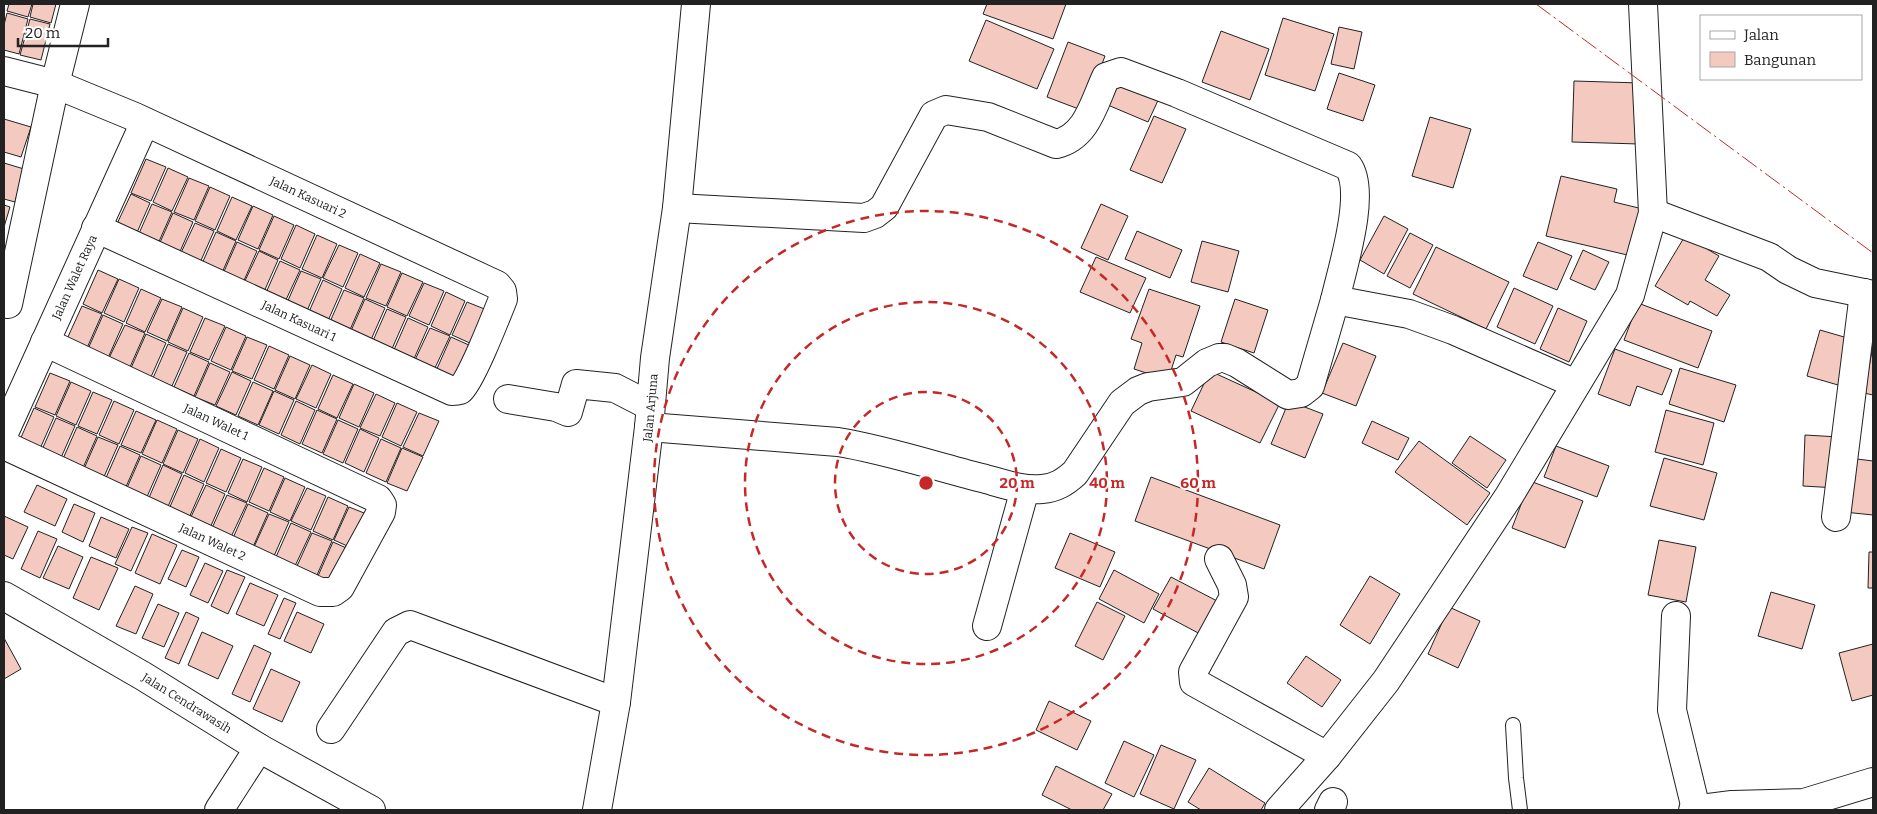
<svg xmlns="http://www.w3.org/2000/svg" width="1877" height="814" viewBox="0 0 1877 814" font-family="Bitter,serif">
	<style>
		.building { fill: #f3c9c0; stroke: #222 }
		.lines { fill: none; stroke-linecap: round; stroke-linejoin: round }
		.lane-casing { stroke: #222; stroke-width: 16 }
		.street-casing { stroke: #222; stroke-width: 30 }
		.secondary-casing { stroke: #222; stroke-width: 30 }
		.lane { stroke: #fff; stroke-width: 14 }
		.street { stroke: #fff; stroke-width: 28 }
		.secondary { stroke: #fff; stroke-width: 28 }
		.power { stroke: #c62828; stroke-width: 1; stroke-dasharray: 18 4 2.5 4; stroke-linecap: butt }
		.ring { fill: none; stroke: #c62828; stroke-width: 2.5; stroke-dasharray: 9 6 }
		.labels { text-anchor: middle; stroke-width: 4; stroke-linejoin: round; paint-order: stroke }
		.street-label { font-size: 12px; fill: #222; stroke: #fff }
		.centre { fill: #c62828; stroke: #fff; stroke-width: 2.5 }
		.ring-label { font-size: 15px; text-anchor: middle; font-weight: bold; fill: #c62828; stroke: #fff; stroke-width: 4; stroke-linejoin: round; paint-order: stroke }
	</style>
	<rect width="100%" height="100%" fill="#fff"/>
	<!-- building -->
	<path class="building" d="M9 4H32L28 17 7 11Z
		M33 4H56L51 23 30 17Z
		M987 4H1066L1053 39 983 14Z
		M7 13 28 19 19 54 4 50V25Z
		M1283 18 1334 34 1315 91 1265 75Z
		M30 19 50 24 41 60 20 55Z
		M986 20 1054 49 1037 89 969 61Z
		M1339 27 1362 32 1354 69 1331 64Z
		M1221 31 1269 49 1250 100 1202 82Z
		M1068 42 1105 56 1084 111 1047 97Z
		M1339 73 1375 85 1363 121 1327 109Z
		M1116 74 1161 94 1148 122 1103 103Z
		M1574 81 1641 83 1639 144 1572 142Z
		M1154 116 1186 129 1162 183 1130 170Z
		M1430 117 1471 129 1453 188 1412 176Z
		M4 119 31 127 21 157 4 152Z
		M146 159 166 167 151 201 131 193Z
		M4 163 24 169 15 202 4 199Z
		M168 168 188 177 172 211 153 202Z
		M1561 176 1617 189 1614 202 1647 210 1636 257 1546 236Z
		M189 178 209 186 194 220 174 212Z
		M210 187 230 196 215 230 195 221Z
		M131 194 150 203 135 237 115 228Z
		M232 197 252 206 236 240 217 231Z
		M152 204 172 212 157 246 137 238Z
		M1101 204 1128 216 1108 260 1081 248Z
		M4 205 10 207 4 227Z
		M253 206 273 215 258 249 238 240Z
		M173 213 193 222 178 256 158 247Z
		M274 216 294 225 279 259 259 250Z
		M1384 216 1408 229 1384 274 1360 260Z
		M195 223 214 231 199 265 179 257Z
		M296 225 315 234 300 268 281 259Z
		M1137 231 1182 250 1170 278 1125 259Z
		M216 232 236 241 221 275 201 266Z
		M1410 233 1433 245 1410 288 1387 276Z
		M317 235 337 244 322 278 302 269Z
		M1685 236 1719 256 1705 280 1730 295 1717 316 1690 301 1688 305 1655 286Z
		M1202 241 1239 251 1228 292 1191 282Z
		M237 242 257 251 242 285 222 276Z
		M1538 242 1572 256 1557 290 1523 276Z
		M339 245 358 253 343 287 323 278Z
		M1436 247 1509 282 1486 329 1413 294Z
		M1583 250 1609 262 1595 290 1570 279Z
		M259 251 278 260 263 294 243 285Z
		M360 254 380 263 364 297 345 288Z
		M1096 257 1146 278 1130 313 1080 292Z
		M280 261 300 270 284 304 265 295Z
		M381 264 401 272 386 306 366 298Z
		M98 270 118 279 102 313 83 304Z
		M301 271 321 279 306 313 286 305Z
		M402 273 423 282 407 316 387 307Z
		M119 279 139 288 124 322 104 313Z
		M323 280 342 289 327 323 308 314Z
		M424 283 444 291 429 325 409 316Z
		M1514 288 1553 306 1535 344 1497 327Z
		M141 289 161 298 145 332 126 323Z
		M1149 289 1200 306 1183 357 1176 355 1168 380 1134 369 1142 343 1131 339Z
		M344 290 364 298 349 332 329 324Z
		M446 292 465 301 450 335 431 326Z
		M162 299 182 307 167 341 147 332Z
		M365 299 385 308 370 342 350 333Z
		M1235 299 1268 310 1254 353 1221 342Z
		M467 302 487 310 472 344 452 335Z
		M1638 303 1712 331 1698 368 1624 340Z
		M82 306 102 314 87 348 67 339Z
		M183 308 203 317 188 351 168 342Z
		M1558 308 1587 321 1569 362 1540 349Z
		M387 309 406 317 391 351 372 343Z
		M103 315 123 324 108 358 88 349Z
		M205 318 225 326 209 360 190 352Z
		M408 318 428 327 413 361 393 352Z
		M125 325 145 333 130 367 109 358Z
		M226 327 246 336 231 370 211 361Z
		M430 328 450 336 434 370 414 362Z
		M1820 330 1851 339 1838 385 1807 376Z
		M146 334 166 343 151 377 131 368Z
		M247 337 267 345 252 379 232 371Z
		M451 337 471 346 456 380 436 371Z
		M1343 343 1376 356 1356 406 1322 393Z
		M168 344 187 352 172 386 153 378Z
		M269 346 289 355 274 389 254 380Z
		M1873 346V395L1864 393Z
		M1615 349 1672 370 1662 395 1637 386 1630 406 1598 394Z
		M189 353 209 362 194 396 174 387Z
		M290 356 310 365 295 399 275 390Z
		M210 363 230 372 215 405 195 397Z
		M312 365 331 374 316 408 296 399Z
		M1680 368 1736 385 1724 422 1669 404Z
		M1210 371 1280 403 1260 443 1191 411Z
		M232 372 251 381 236 415 216 406Z
		M50 373 70 381 55 415 35 407Z
		M333 375 353 384 337 418 318 409Z
		M71 382 91 391 76 425 56 416Z
		M253 382 273 391 258 425 238 416Z
		M354 384 374 393 359 427 339 418Z
		M274 391 294 400 279 434 259 425Z
		M93 392 112 400 97 434 78 426Z
		M376 394 395 403 380 436 360 428Z
		M114 401 134 410 119 444 99 435Z
		M296 401 315 410 300 444 281 435Z
		M1289 401 1323 414 1305 458 1271 444Z
		M397 403 417 412 401 446 382 437Z
		M34 408 54 417 39 451 19 442Z
		M317 410 337 419 322 453 302 444Z
		M1666 410 1714 423 1703 465 1655 452Z
		M136 411 156 420 141 453 121 445Z
		M419 413 439 421 423 456 403 447Z
		M56 418 75 426 60 460 41 452Z
		M157 420 177 429 162 463 142 454Z
		M338 420 358 429 343 463 323 454Z
		M1372 421 1409 438 1398 460 1362 443Z
		M77 427 97 436 82 470 62 461Z
		M360 429 379 438 364 472 345 463Z
		M178 430 198 439 183 473 163 464Z
		M1805 435 1839 437 1837 488 1803 486Z
		M1470 436 1506 460 1487 488 1452 463Z
		M98 437 118 445 103 479 83 471Z
		M200 439 219 448 204 482 185 473Z
		M381 439 401 448 386 482 366 473Z
		M1419 441 1490 493 1467 525 1395 472Z
		M120 446 140 455 125 489 105 480Z
		M1556 446 1609 466 1597 497 1544 477Z
		M402 448 423 457 407 491 387 483Z
		M221 449 241 458 226 492 206 483Z
		M141 456 161 465 146 499 126 490Z
		M1664 458 1717 473 1704 520 1650 506Z
		M1849 458 1873 461V515L1844 512Z
		M243 459 262 467 247 502 228 493Z
		M163 465 182 474 167 509 148 500Z
		M264 468 284 477 269 511 249 502Z
		M184 475 204 484 189 518 169 509Z
		M1151 477 1280 525 1264 569 1135 521Z
		M285 478 305 487 290 521 270 512Z
		M1530 481 1583 501 1565 548 1512 528Z
		M37 485 67 499 55 526 24 512Z
		M206 485 225 494 210 528 190 519Z
		M307 488 326 496 311 530 291 521Z
		M227 495 247 503 231 537 212 528Z
		M328 497 348 506 333 540 313 531Z
		M74 504 95 513 83 542 62 532Z
		M248 504 268 513 253 547 233 538Z
		M349 507 369 515 354 549 334 540Z
		M269 514 289 522 274 556 254 547Z
		M4 516 28 527 13 559 4 555Z
		M101 517 129 529 116 558 89 546Z
		M291 523 311 532 295 566 276 557Z
		M132 527 148 533 131 571 115 564Z
		M38 531 57 539 40 578 21 569Z
		M312 533 332 541 317 575 297 566Z
		M1070 533 1115 552 1100 587 1055 568Z
		M152 534 177 545 160 584 135 573Z
		M1659 540 1696 547 1686 602 1648 595Z
		M333 542 353 551 338 585 318 576Z
		M58 546 83 557 69 589 43 578Z
		M182 550 199 557 186 587 168 579Z
		M1869 552H1873V588H1868Z
		M91 557 118 568 99 610 73 598Z
		M205 563 223 571 208 603 190 595Z
		M227 570 245 577 228 614 211 606Z
		M1114 570 1159 594 1144 623 1099 599Z
		M1370 576 1400 594 1370 644 1340 625Z
		M1171 577 1219 602 1202 635 1153 609Z
		M250 583 278 595 264 626 236 614Z
		M135 586 153 594 136 634 116 626Z
		M1771 592 1815 605 1802 649 1758 636Z
		M284 598 296 603 280 639 268 634Z
		M1097 602 1125 616 1103 660 1075 646Z
		M158 604 179 613 164 647 142 638Z
		M1449 607 1480 621 1458 668 1428 654Z
		M186 612 199 618 179 664 165 658Z
		M297 612 324 624 311 653 284 641Z
		M202 632 233 646 218 679 188 665Z
		M4 638 21 669 4 679Z
		M1873 644V695L1852 701 1839 653Z
		M254 645 271 653 250 702 232 694Z
		M1306 656 1341 680 1322 707 1287 683Z
		M271 669 300 682 282 722 253 709Z
		M1049 701 1091 721 1077 750 1036 730Z
		M1124 741 1154 755 1134 797 1105 783Z
		M1161 745 1196 760 1174 809 1140 794Z
		M1056 766 1112 794 1103 810H1072L1042 795Z
		M1209 768 1265 803 1261 810H1201L1188 802Z"/>
	<g class="lines">
		<!-- lane casing -->
		<g class="lane-casing">
			<path id="lane" d="M1513 725 1516 778 1520 810"/>
		</g>
		<!-- street casing -->
		<g class="street-casing">
			<g id="street">
				<path id="s1" d="M4 71 55 84 135 117 497 285 502 291 503 299C497 314 470 383 460 390 457 391 455 391 452 391L96 228"/>
				<path d="M677 208 864 218 875 214 884 207 934 115 946 110 988 117 1056 144C1087 137 1094 103 1106 77L1121 72 1177 93 1348 166C1367 192 1342 269 1335 300L1409 314 1453 330 1576 384"/>
				<path d="M1653 213 1769 257 1788 270 1815 283 1873 295"/>
				<path d="M8 304 55 84 75 4"/>
				<path d="M508 399 556 407 568 412 576 384 615 388 650 406"/>
				<path d="M649 427 838 442C887 450 934 466 982 478 1001 483 1022 491 1042 489 1056 488 1065 482 1075 473L1122 403 1138 391 1148 387 1183 382 1207 363 1219 358H1225L1237 363 1288 395 1301 393 1310 386 1335 300"/>
				<path id="s2" d="M4 433 145 122"/>
				<path id="s3" d="M4 445 320 592H333L340 587 381 512 382 505 378 499 45 342"/>
				<path d="M1836 517 1864 293"/>
				<path d="M1219 559 1232 585 1234 597 1193 672 1194 682 1327 756"/>
				<path id="s4" d="M4 596 143 676 259 748 371 810"/>
				<path d="M1676 616 1672 710 1696 809"/>
				<path d="M987 626 1025 489"/>
				<path d="M331 729 396 632 410 625 616 702"/>
				<path d="M219 810 259 748"/>
				<path d="M1279 810 1327 756 1386 681 1509 496 1630 295 1653 213 1643 4"/>
				<path d="M1329 810 1333 802"/>
			</g>
		</g>
		<!-- secondary casing -->
		<g class="secondary-casing">
			<g id="secondary">
				<path id="s5" d="M597 810 616 702 649 427 655 358 677 208 696 4"/>
				<path d="M1693 810 1732 805 1804 803 1873 782"/>
			</g>
		</g>
		<!-- lane -->
		<use href="#lane" class="lane"/>
		<!-- street -->
		<use href="#street" class="street"/>
		<!-- secondary -->
		<use href="#secondary" class="secondary"/>
		<!-- power -->
		<path class="power" d="M1536 4 1873 253"/>
	</g>
	<!-- distance rings -->
	<g class="ring">
		<circle cx="926" cy="483" r="91"/>
		<circle cx="926" cy="483" r="181"/>
		<circle cx="926" cy="483" r="272"/>
	</g>
	<g class="labels">
		<!-- street labels -->
		<g class="street-label">
			<text dy="4" stroke="none"><textPath href="#s1" startOffset="330">Jalan Kasuari 2</textPath></text>
			<text dy="4" stroke="none"><textPath href="#s2" startOffset="171">Jalan Walet Raya</textPath></text>
			<text transform="translate(299 321) rotate(25)" y="4">Jalan Kasuari 1</text>
			<text dy="4" stroke="none"><textPath href="#s5" startOffset="406">Jalan Arjuna</textPath></text>
			<text transform="translate(216 422) rotate(25)" y="4">Jalan Walet 1</text>
			<text dy="4" stroke="none"><textPath href="#s3" startOffset="230">Jalan Walet 2</textPath></text>
			<text dy="4" stroke="none"><textPath href="#s4" startOffset="212">Jalan Cendrawasih</textPath></text>
		</g>
	</g>
	<circle cx="926" cy="483" r="8" class="centre"/>
	<g class="ring-label">
		<text x="1017" y="488">20 m</text>
		<text x="1107" y="488">40 m</text>
		<text x="1198" y="488">60 m</text>
	</g>
	<!-- border -->
	<rect width="1877" height="814" fill="none" stroke="#222222" stroke-width="10"/>
	<!-- legend -->
	<rect x="1700" y="15" width="162" height="65" fill="#ffffff" stroke="#a7a7a7"/>
	<rect x="1710" y="31" width="25" height="8" fill="#ffffff" stroke="#a7a7a7"/>
	<text x="1744" y="40" font-size="15" fill="#222222">Jalan</text>
	<rect x="1710" y="52" width="25" height="15" fill="#f3c9c0" stroke="#a7a7a7"/>
	<text x="1744" y="65" font-size="15" fill="#222222">Bangunan</text>
	<!-- scale -->
	<path d="M18 38v8h90v-8" fill="none" stroke="#222222" stroke-width="2.5"/>
	<text x="25" y="38" font-size="15" fill="#222222" stroke="#ffffff" stroke-width="4" paint-order="stroke">20 m</text>
</svg>
